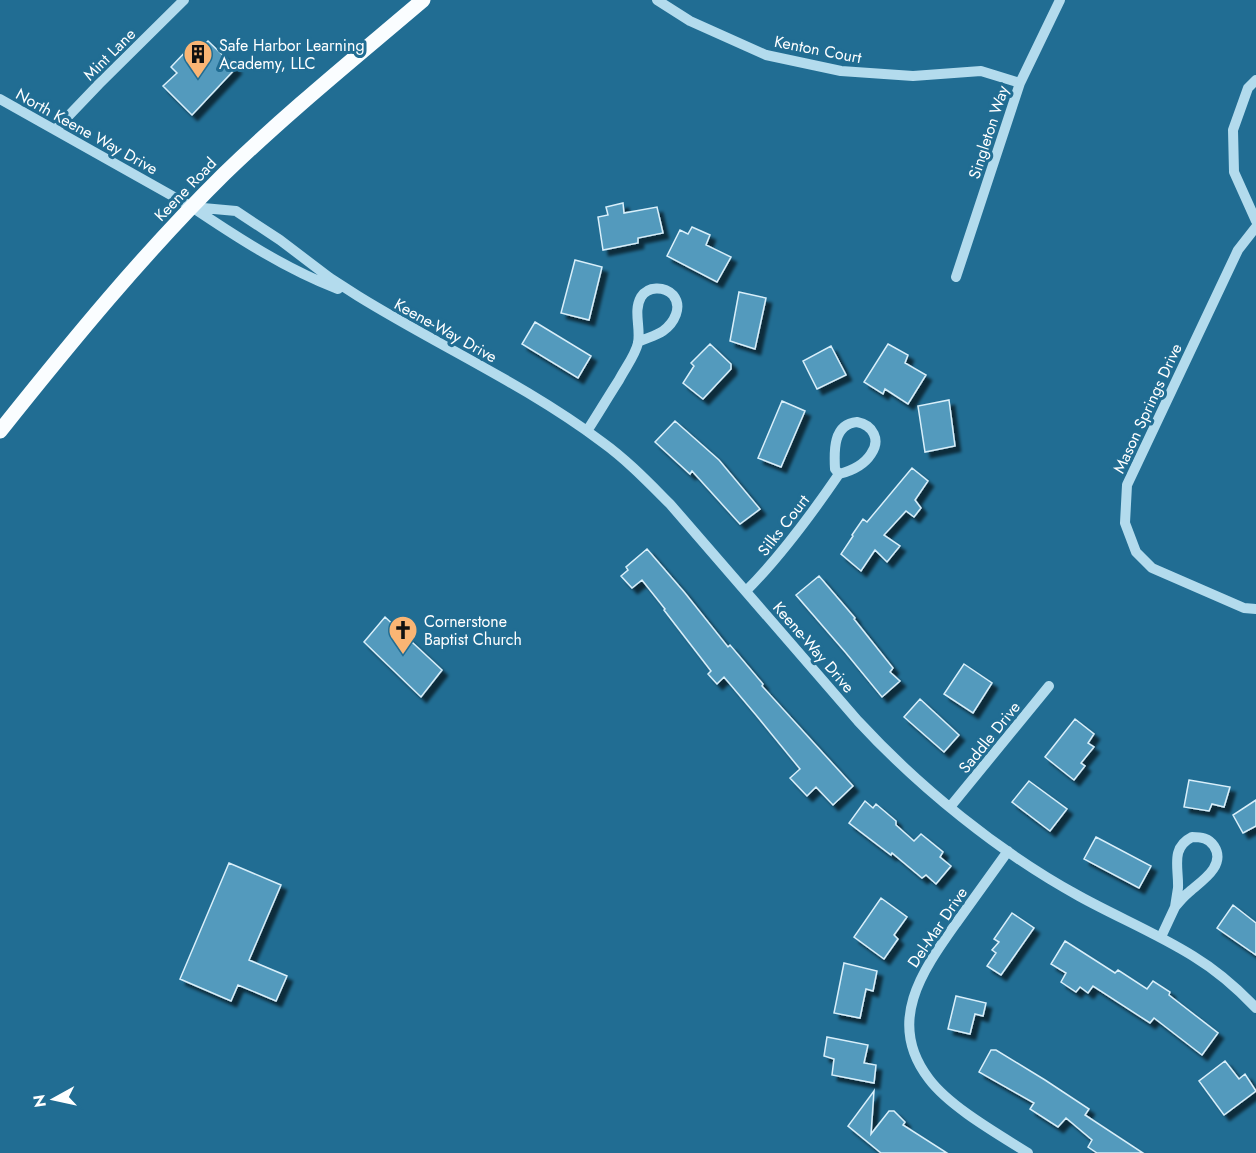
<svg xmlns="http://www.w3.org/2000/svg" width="1256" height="1153" viewBox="0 0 1256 1153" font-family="Jost,sans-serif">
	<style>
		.building { fill: #529abd; stroke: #d9effa; stroke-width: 1.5; filter: url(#shadow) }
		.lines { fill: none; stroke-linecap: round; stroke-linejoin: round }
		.minor { stroke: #b3dbed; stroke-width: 10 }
		.major { stroke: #fafdff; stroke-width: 15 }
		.labels { text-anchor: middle; stroke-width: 6; stroke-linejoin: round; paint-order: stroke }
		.poi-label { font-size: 16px; fill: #fff; stroke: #216d93; text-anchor: start }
		.street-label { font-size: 16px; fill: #fff; stroke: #216d93 }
	</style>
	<defs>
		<filter id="shadow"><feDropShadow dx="5.5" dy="5.5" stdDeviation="1.5" flood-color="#0009"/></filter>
	</defs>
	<rect width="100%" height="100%" fill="#216d93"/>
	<!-- building -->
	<path class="building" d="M208 41 236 68 192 115 163 86 177 73 171 67 189 48 195 53Z
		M623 203 624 213 657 207 663 233 638 238V243L603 250 598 217 608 215 606 207Z
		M692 227 710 235 706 245 731 257 717 282 667 256 680 230 688 234Z
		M575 260 602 267 589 320 561 313Z
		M739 292 766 298 755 349 730 341Z
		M535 322 591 356 578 378 522 344Z
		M710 344 731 364V369L703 399 683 383 694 366 691 363Z
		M888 344 908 355 905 363 926 375 908 404 885 389 883 394 864 382Z
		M831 346 846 375 817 389 803 361Z
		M949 400 955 446 925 452 918 406Z
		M782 401 805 411 781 467 758 458Z
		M675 421 719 460 760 509 740 524 692 471 690 474 655 442Z
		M912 468 928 481 915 500 921 508 914 517 906 511 884 535 900 546 887 562 875 550 861 571 841 554 853 536 852 535 863 519 867 522Z
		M647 549 685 593 728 647 730 645 763 684 762 686 853 786 833 805 816 787 807 796 790 778 800 769 756 715 724 677 717 684 708 674 711 671 664 610 665 609 642 580 632 588 621 576 628 570 626 567Z
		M819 576 855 618 854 619 893 668 890 672 900 681 882 697 846 653 796 595Z
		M385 617 442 670 421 697 364 642Z
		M964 664 992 683 973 713 944 694Z
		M920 699 959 735 944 752 904 717Z
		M1075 719 1094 734 1088 743 1094 747 1081 763 1085 766 1074 780 1045 757Z
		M1189 780 1230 787 1224 807 1212 804 1209 811 1184 807Z
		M1029 781 1067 809 1050 831 1012 802Z
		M1256 800V826L1243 833 1233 815Z
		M865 801 873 808 876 804 896 821V825L914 841 921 834 943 852 940 857 951 866 936 884 926 875 922 878 892 853 891 855 849 823Z
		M1096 837 1151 866 1139 888 1084 859Z
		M229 863 281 885 249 960 287 976 276 1001 238 985 231 1001 180 979Z
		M881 898 907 917 894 935 898 939 884 959 854 937Z
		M1233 905 1256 923V955L1217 928Z
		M1012 913 1034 928 1001 975 987 966 996 953 992 950 999 942 994 939Z
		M1065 941 1115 973 1118 970 1147 989 1153 981 1170 992 1169 995 1218 1033 1202 1055 1154 1018 1150 1023 1093 986 1088 993 1080 987 1076 992 1061 982 1066 973 1051 964Z
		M844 963 877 971 873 991 866 989 860 1018 834 1013Z
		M956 996 986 1003 983 1016 975 1014 970 1034 948 1029Z
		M827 1037 868 1045 864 1063 876 1065 874 1083 832 1075 834 1059 824 1056Z
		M991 1050H996L1045 1080 1089 1109 1085 1115 1143 1153H1097L1088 1147 1092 1140 1066 1118 1058 1127 1030 1109 1034 1103 979 1072Z
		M1225 1061 1239 1079 1245 1074 1256 1091 1224 1115 1199 1081Z
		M874 1091 871 1134 889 1111H894L905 1122 903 1125 947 1153H881L848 1126Z"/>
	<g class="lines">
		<!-- minor -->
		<path class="minor" d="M657 0 690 21 766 55 841 71 913 76 981 71 1020 83
			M1256 80 1248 88 1233 130 1234 172 1256 221
			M0 99 192 207C238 238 286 269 338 289
			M55 130 99 84 184 0
			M192 207 236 211 280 240 330 278 358 296C439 346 526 385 602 442 627 460 648 482 670 504L858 721C919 787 1000 853 1079 896 1117 917 1156 933 1193 956 1216 970 1237 988 1256 1008
			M1256 227 1238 250 1127 485 1125 523 1136 552 1152 568 1244 608 1256 609
			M956 277 1020 83 1060 0
			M857 422C873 425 881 440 871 454 864 465 851 471 839 474L835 469C834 451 833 424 857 422Z
			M587 431C598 414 608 397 619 380 625 368 635 356 638 343 641 328 633 311 641 297 648 286 664 286 673 295 683 307 674 323 663 331 656 336 646 338 638 342
			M746 591C781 556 811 515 839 474
			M950 807 1049 686
			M1192 837C1201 837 1209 838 1214 846 1227 866 1200 882 1188 893 1183 897 1179 902 1175 907 1176 901 1177 894 1178 888 1179 868 1170 848 1192 837Z
			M1008 851C991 875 974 898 957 922 923 970 885 1022 929 1079 950 1107 998 1134 1028 1153
			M1161 937 1175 907"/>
		<!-- major -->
		<path class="major" d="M0 431C71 342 143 254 224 174 287 113 356 57 423 0"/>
	</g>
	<!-- icons -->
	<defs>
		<g id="building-pin" transform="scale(1.5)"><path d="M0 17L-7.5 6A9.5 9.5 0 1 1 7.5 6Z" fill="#fab574" stroke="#216d93"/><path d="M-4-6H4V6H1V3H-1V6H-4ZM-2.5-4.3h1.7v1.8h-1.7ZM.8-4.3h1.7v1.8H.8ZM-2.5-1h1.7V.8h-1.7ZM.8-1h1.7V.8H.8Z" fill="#111"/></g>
		<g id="church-pin" transform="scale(1.5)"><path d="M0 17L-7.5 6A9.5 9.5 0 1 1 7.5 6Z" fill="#fab574" stroke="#216d93"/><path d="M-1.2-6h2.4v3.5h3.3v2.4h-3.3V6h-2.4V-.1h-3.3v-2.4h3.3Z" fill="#111"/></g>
	</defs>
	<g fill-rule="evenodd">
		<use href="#building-pin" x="198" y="54"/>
		<use href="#church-pin" x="403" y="630"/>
	</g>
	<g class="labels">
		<!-- poi labels -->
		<g class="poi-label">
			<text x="219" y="51">Safe Harbor Learning<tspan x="219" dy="18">Academy, LLC</tspan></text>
			<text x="424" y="627">Cornerstone<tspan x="424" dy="18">Baptist Church</tspan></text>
		</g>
		<!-- street labels -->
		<g class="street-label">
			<text transform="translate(818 49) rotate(11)" y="6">Kenton Court</text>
			<text transform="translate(109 54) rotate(-45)" y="6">Mint Lane</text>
			<text transform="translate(87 131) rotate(29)" y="6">North Keene Way Drive</text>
			<text transform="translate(988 132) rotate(-72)" y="6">Singleton Way</text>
			<text transform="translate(185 189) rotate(-46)" y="6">Keene Road</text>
			<text transform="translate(446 330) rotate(29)" y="6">Keene-Way Drive</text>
			<text transform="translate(1147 408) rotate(-65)" y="6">Mason Springs Drive</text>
			<text transform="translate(783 525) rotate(-52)" y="6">Silks Court</text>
			<text transform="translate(814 647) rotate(49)" y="6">Keene-Way Drive</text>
			<text transform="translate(989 737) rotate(-51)" y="6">Saddle Drive</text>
			<text transform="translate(937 927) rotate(-56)" y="6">Del-Mar Drive</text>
		</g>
	</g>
	<!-- north arrow -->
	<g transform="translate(54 1099) rotate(262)" stroke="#216d93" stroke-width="4.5" paint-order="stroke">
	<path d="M0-4.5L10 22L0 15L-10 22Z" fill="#ffffff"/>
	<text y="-9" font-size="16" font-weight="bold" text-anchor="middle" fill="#ffffff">N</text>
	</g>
</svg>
